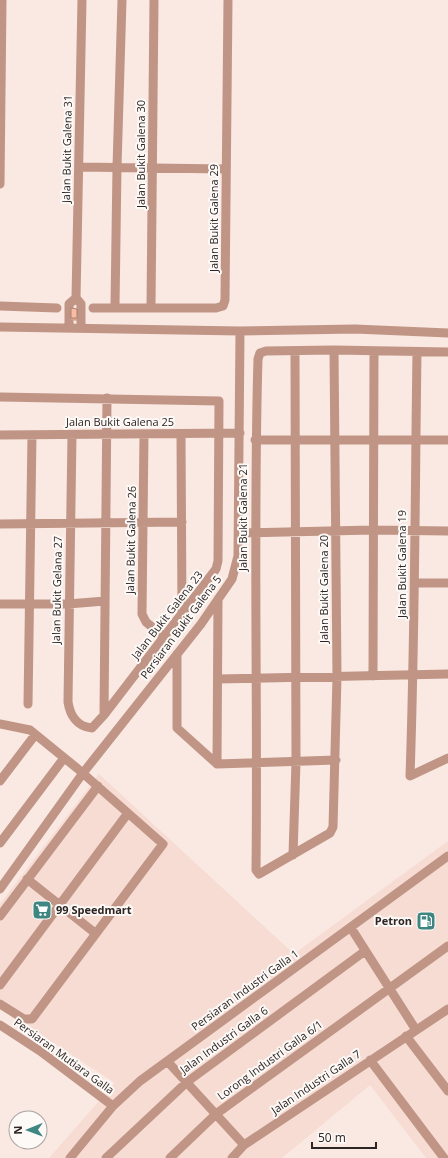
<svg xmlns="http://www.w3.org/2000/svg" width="448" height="1158" viewBox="0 0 448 1158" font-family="'Open Sans',sans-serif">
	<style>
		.built { fill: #f6dcd3 }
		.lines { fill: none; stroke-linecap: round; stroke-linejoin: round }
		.minor { stroke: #c09585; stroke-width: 9 }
		.wall { fill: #d5a18d }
		.shaded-wall { fill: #ae8373 }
		.building { fill: #f8bba4; stroke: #ae8373 }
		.labels { text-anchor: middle; stroke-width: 4; stroke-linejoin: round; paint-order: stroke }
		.street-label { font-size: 11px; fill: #2c2523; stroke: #fcf9f7 }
		.poi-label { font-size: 11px; font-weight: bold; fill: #2c2523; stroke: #fcf9f7; text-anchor: start }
	</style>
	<rect width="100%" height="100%" fill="#fae8e2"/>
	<!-- built -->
	<path class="built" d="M99 774 294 954 448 841V1158H426L370 1085 282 1158H49L115 1083 0 1008V904Z"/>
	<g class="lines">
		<!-- minor -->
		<path class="minor" d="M79 167 226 169
			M0 184 2 0
			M0 306 57 308
			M115 307 117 167 122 0
			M151 307 154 0
			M93 308H216L223 306 225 300 228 0
			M0 327 240 331 355 329 448 333
			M69 327V304L76 298
			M81 328V304L76 298 82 0
			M334 350 337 677 333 827 330 833 259 874 256 870C258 700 253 529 258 359L260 353 266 351 334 350 448 352
			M417 352C415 493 415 635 410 776L448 758
			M0 397 219 401 218 561 216 569 104 715 92 728C77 727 70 715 68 702L72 435
			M144 434 142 614 146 622 164 637
			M181 434 182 615
			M0 435 240 433
			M255 440H448
			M0 524 182 522
			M239 533 372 530 448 531
			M415 583H448
			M0 604H68L105 601
			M177 654V728L217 764 336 760
			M373 676 374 351
			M218 679 448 674
			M28 704 32 435
			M104 715 107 398
			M0 724 30 730 78 769 163 844 32 1019H24L0 1004
			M217 764 218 599
			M0 781 35 735
			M0 843 64 758
			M293 855 296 762 295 351
			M27 879 95 933
			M0 889 83 773 201 624 232 579 238 556 240 331
			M0 916 98 786
			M351 928 416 1030
			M0 985 128 813
			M0 1025 40 1051 113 1106
			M406 1036 448 1091
			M370 1060 444 1158
			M168 1062 244 1145
			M70 1158 113 1106 140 1081 448 856
			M106 1158 187 1082 365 951
			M170 1158 216 1114 448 946
			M232 1158 244 1145 448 1009"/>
	</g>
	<!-- wall -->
	<path class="wall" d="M78 311 77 321 71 320V318Z"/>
	<!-- shaded-wall -->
	<path class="shaded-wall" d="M77 309 78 311 77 321Z"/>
	<!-- building -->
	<path class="building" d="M71 308 77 309V318H71Z"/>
	<!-- icons -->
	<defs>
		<g id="supermarket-square" transform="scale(1)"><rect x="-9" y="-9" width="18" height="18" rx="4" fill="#3e8682" stroke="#fcf9f7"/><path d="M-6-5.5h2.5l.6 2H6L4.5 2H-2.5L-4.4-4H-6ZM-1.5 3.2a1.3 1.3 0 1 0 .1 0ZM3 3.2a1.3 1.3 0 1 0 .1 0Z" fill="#fff"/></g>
		<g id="fuel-square" transform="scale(1)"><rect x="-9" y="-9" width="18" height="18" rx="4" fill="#3e8682" stroke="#fcf9f7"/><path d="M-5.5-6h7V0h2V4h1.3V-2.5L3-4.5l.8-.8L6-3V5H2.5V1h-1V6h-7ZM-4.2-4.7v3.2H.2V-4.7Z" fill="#fff"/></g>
	</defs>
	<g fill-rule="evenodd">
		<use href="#supermarket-square" x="42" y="910"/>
		<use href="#fuel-square" x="426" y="921"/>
	</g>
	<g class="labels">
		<!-- street labels -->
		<g class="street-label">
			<text transform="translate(67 149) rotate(-89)" y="4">Jalan Bukit Galena 31</text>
			<text transform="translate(141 154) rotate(-90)" y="4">Jalan Bukit Galena 30</text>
			<text transform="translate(214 218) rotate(-90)" y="4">Jalan Bukit Galena 29</text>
			<text x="120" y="426">Jalan Bukit Galena 25</text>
			<text transform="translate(243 517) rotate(-90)" y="4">Jalan Bukit Galena 21</text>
			<text transform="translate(131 540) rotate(-89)" y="4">Jalan Bukit Galena 26</text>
			<text transform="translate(402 564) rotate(-90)" y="4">Jalan Bukit Galena 19</text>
			<text transform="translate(324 589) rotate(-90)" y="4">Jalan Bukit Galena 20</text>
			<text transform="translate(57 590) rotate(-89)" y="4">Jalan Bukit Gelana 27</text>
			<text transform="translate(167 615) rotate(-52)" y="4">Jalan Bukit Galena 23</text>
			<text transform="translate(181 627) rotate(-53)" y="4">Persiaran Bukit Galena 5</text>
			<text transform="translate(245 990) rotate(-36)" y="4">Persiaran Industri Galla 1</text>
			<text transform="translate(224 1040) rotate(-36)" y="4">Jalan Industri Galla 6</text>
			<text transform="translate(64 1056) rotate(36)" y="4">Persiaran Mutiara Galla</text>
			<text transform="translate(270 1060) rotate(-36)" y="4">Lorong Industri Galla 6/1</text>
			<text transform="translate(316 1082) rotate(-34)" y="4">Jalan Industri Galla 7</text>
		</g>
		<!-- poi labels -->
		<g class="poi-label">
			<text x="56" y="914">99 Speedmart</text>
			<text x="412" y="925" text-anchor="end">Petron</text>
		</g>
	</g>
	<!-- north arrow -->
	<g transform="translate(28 1130) rotate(269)"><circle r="19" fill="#fcf9f7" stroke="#a9a4a2"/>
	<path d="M0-3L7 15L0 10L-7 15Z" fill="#3e8682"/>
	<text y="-6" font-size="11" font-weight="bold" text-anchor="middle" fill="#2c2523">N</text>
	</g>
	<!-- scale -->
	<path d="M312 1142v6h64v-6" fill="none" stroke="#2c2523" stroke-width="2"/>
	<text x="318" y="1142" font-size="12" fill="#2c2523" stroke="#fcf9f7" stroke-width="3" paint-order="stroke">50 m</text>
</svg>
